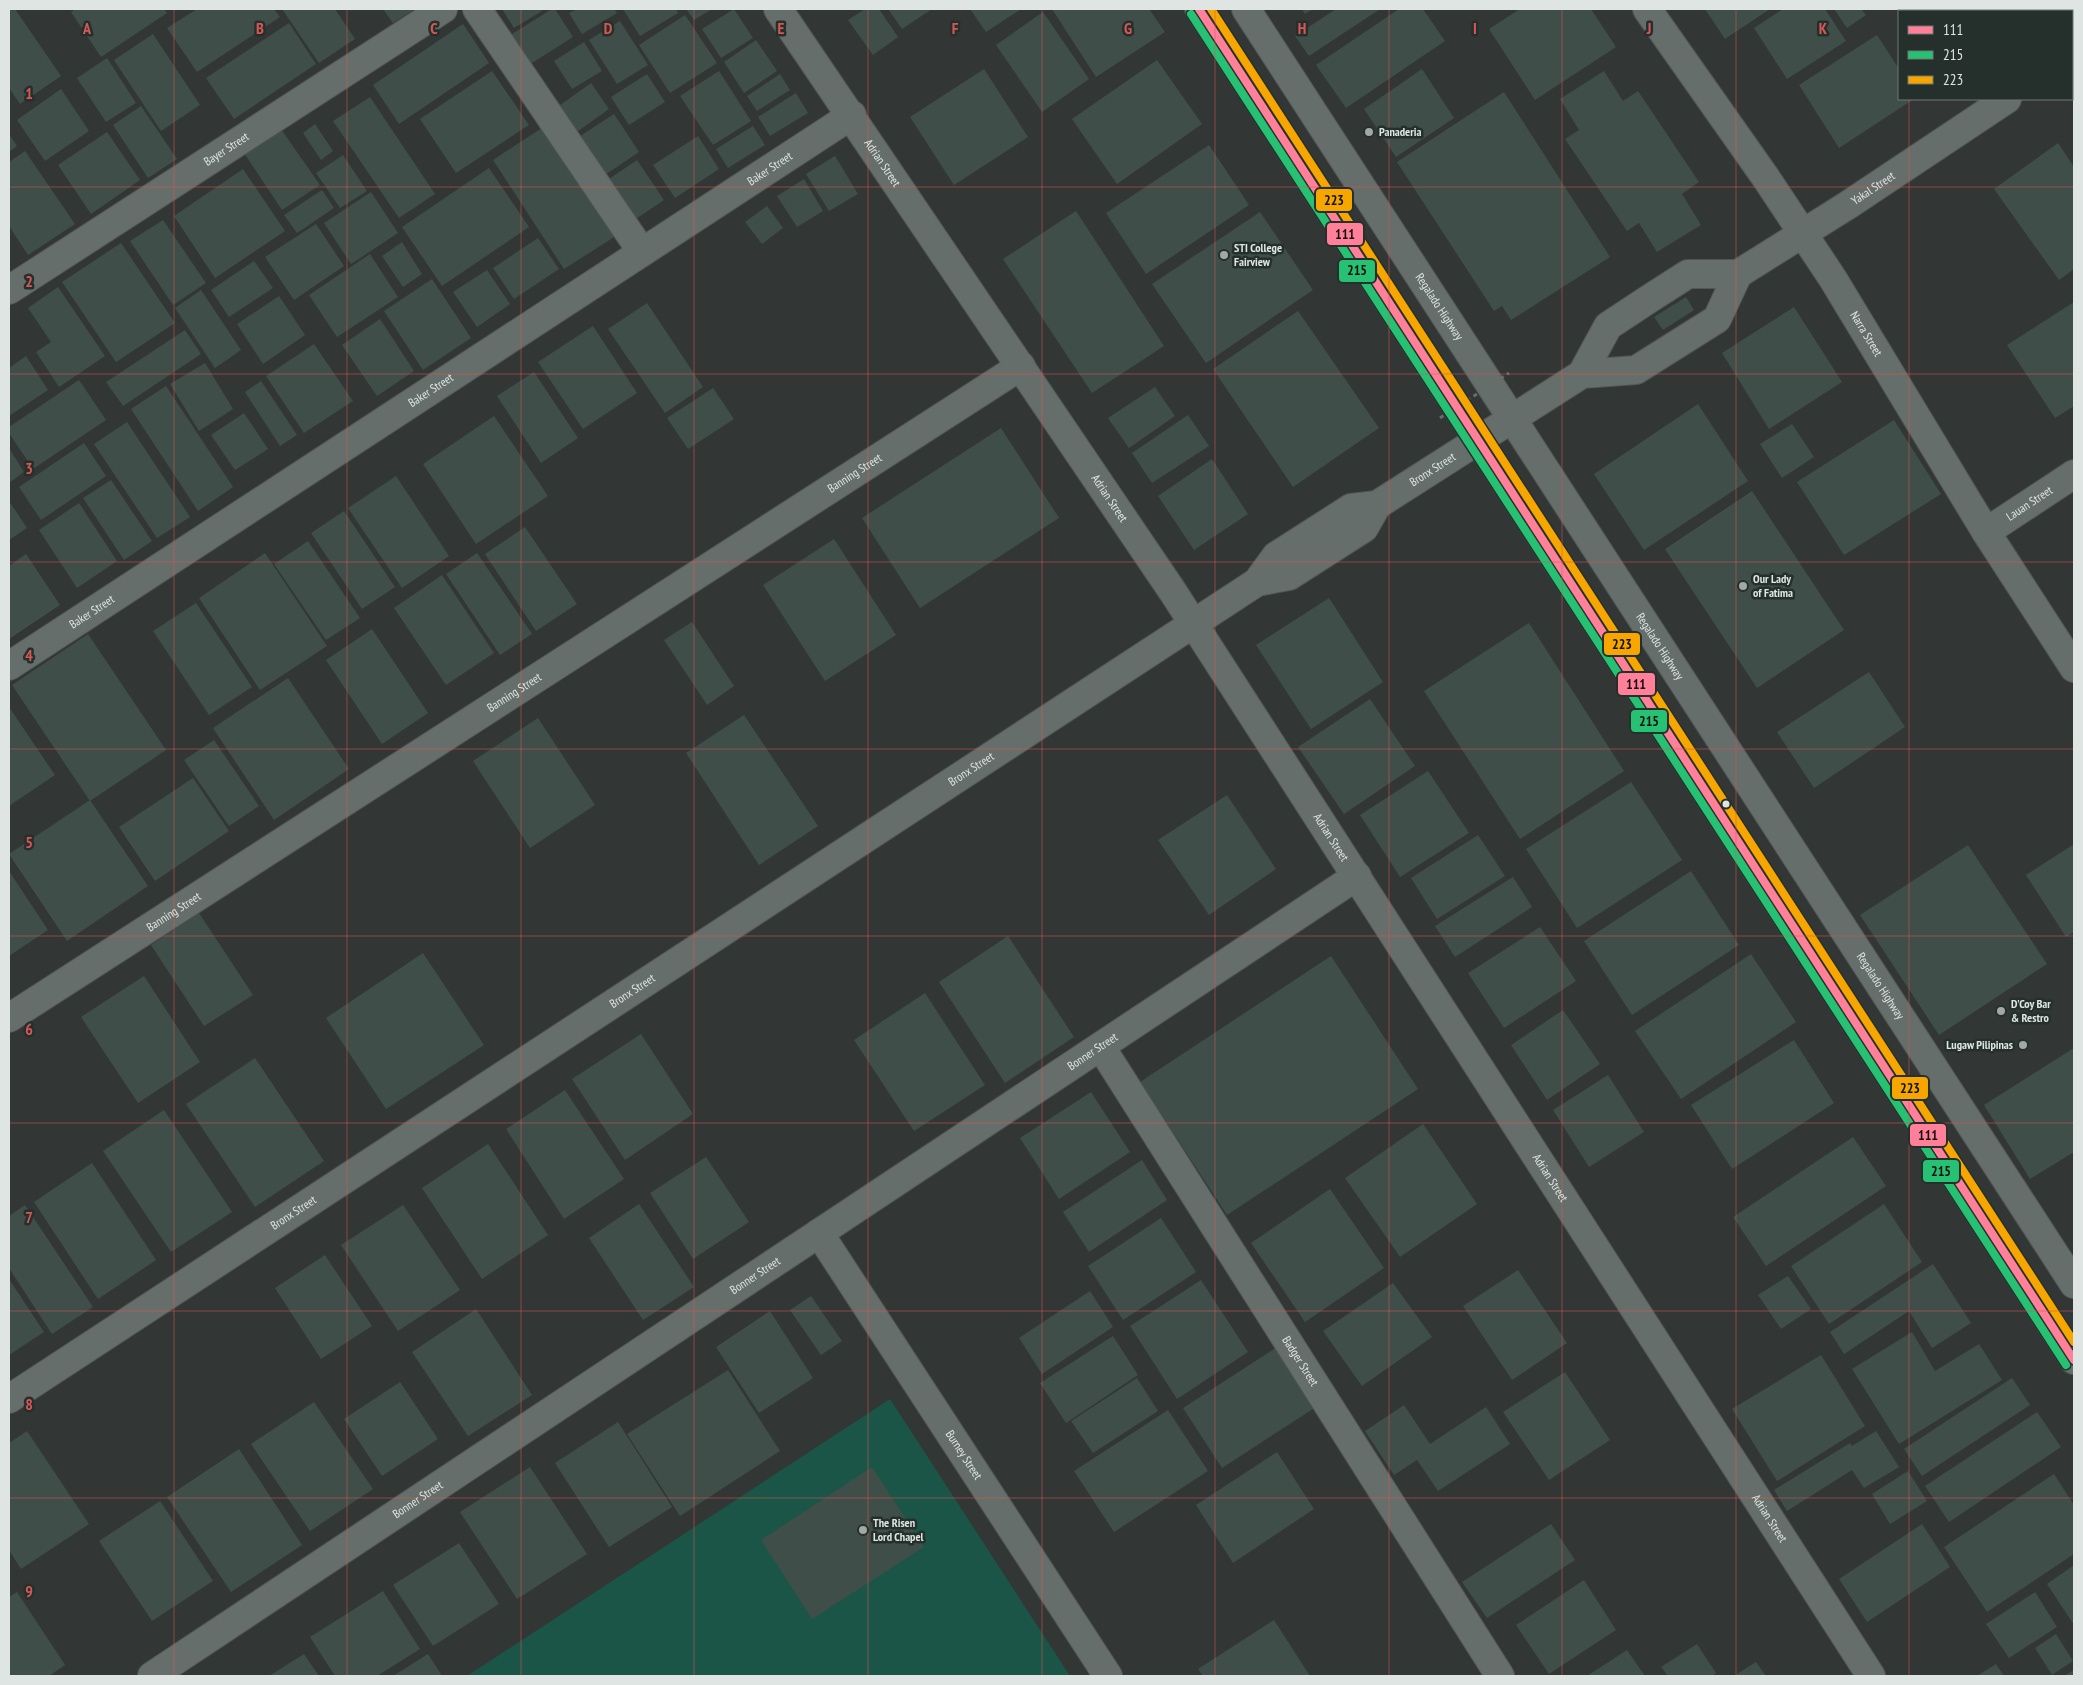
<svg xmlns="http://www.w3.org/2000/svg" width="2083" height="1685" viewBox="0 0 2083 1685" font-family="'PT Sans Narrow',sans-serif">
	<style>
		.green { fill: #1b5547 }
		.building { fill: #3f4e49 }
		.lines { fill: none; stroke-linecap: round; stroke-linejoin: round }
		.minor-casing { stroke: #525654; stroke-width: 30 }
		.major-casing { stroke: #525654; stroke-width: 30 }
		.minor { stroke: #666e6b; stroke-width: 28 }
		.major { stroke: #656e6b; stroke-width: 28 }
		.path-bridge { stroke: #686d6b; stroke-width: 3; stroke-dasharray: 4 4; stroke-linecap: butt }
		.bus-1-casing { stroke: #25302c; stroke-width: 11 }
		.bus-2-casing { stroke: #25302c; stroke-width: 11 }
		.bus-3-casing { stroke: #25302c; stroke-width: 11 }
		.bus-1 { stroke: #ff8098; stroke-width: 8 }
		.bus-2 { stroke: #26c172; stroke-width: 8 }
		.bus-3 { stroke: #f7a600; stroke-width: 8 }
		.grid { fill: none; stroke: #d85756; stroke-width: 1; stroke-opacity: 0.55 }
		.poi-dot { fill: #a2a8a5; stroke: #25302c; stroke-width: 2 }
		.bus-dot { fill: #dee5e2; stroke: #25302c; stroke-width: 2 }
		.labels { text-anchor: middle; stroke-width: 5; stroke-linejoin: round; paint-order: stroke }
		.poi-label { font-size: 12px; font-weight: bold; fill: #dee5e2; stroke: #25302c; text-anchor: start }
		.street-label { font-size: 12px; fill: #dee5e2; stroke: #25302c }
		.grid-label { font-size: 16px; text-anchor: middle; font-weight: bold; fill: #d85756; stroke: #25302c; stroke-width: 5; stroke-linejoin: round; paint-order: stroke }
		.line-badge { stroke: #25302c; stroke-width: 2 }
		.pale-badge-label { font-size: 14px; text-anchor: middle; font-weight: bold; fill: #111 }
	</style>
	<rect width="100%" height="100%" fill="#323735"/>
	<!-- green -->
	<path class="green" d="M890 1399 1070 1676H467Z"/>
	<!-- building -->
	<path class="building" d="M9 9H15L61 76 20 104 9 88Z
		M76 9H164L167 13 101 57 71 12Z
		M197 9H274L280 17 197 72 167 28Z
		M282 9H335L355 39 319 63Z
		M383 9H415L393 23Z
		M502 9H540L542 11 514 28Z
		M552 9H555L573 37 524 68 504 39Z
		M577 9H614L617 13 582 34 569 13Z
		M623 9H676L678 13 640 36Z
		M686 9H712L694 20Z
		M734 9 753 38 721 58 702 29Z
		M865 9H879L898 37 873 55 848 20Z
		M888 9H932L902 29Z
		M970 9H1021L986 32Z
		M1052 9H1149L1165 32 1096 77Z
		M1302 9H1313L1305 14Z
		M1336 9H1380L1309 56 1295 36Z
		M1399 9H1423L1445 41 1346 108 1316 65Z
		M1520 9H1591L1616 47 1535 100 1489 29Z
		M1705 9H1770L1725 39Z
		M1783 9H1825L1846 41 1787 79 1754 28Z
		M1834 9H1861L1866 15 1847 28Z
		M1043 12 1089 79 1042 112 996 45Z
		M685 15 717 63 670 93 639 45Z
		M620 21 648 65 617 84 589 40Z
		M289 23 316 64 234 119 206 78Z
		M463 24 489 63 399 124 373 85Z
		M153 34 200 105 161 131 114 60Z
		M1877 35 1899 69V99H1914L1839 148 1799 85Z
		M756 40 777 71 744 93 724 62Z
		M584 42 602 71 572 89 554 61Z
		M107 58 136 103 106 122 77 78Z
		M1157 60 1202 124 1117 184 1072 119Z
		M984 69 1028 137 954 185 910 117Z
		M1422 69 1454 118 1396 157 1364 109Z
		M492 71 529 125 456 173 420 119Z
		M719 71 751 121 713 145 680 96Z
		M1604 71 1623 101 1638 91 1699 182 1682 194 1701 225 1657 252 1639 223 1627 231 1565 139 1579 130 1560 99Z
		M647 74 665 102 629 125 611 97Z
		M780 74 790 90 757 111 747 96Z
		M591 83 609 109 574 134 556 108Z
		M61 89 89 131 45 161 17 120Z
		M1504 92 1610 257 1511 320 1502 306 1494 311 1397 162Z
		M796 93 808 113 770 136 758 117Z
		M370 97 435 194 399 218 333 121Z
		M141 106 177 159 148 178 113 125Z
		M614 114 639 152 599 179 574 140Z
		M315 124 333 151 321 160 303 133Z
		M548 124 619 234 564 269 493 160Z
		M753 126 765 145 728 168 716 149Z
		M281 129 320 185 282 210 244 153Z
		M107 132 140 180 91 214 58 165Z
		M9 134 17 146 9 152Z
		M698 136 719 169 675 198 653 165Z
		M2058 143 2074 167V269L2059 280 1994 189Z
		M1209 145 1249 205 1146 274 1106 213Z
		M25 151 75 224 28 255 9 226V162Z
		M343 155 367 191 340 208 316 173Z
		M835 156 858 194 829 211 806 174Z
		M637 160 664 200 630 223 603 183Z
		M489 168 529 227 442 286 402 227Z
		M243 169 285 231 215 278 174 216Z
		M804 179 823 211 797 227 777 196Z
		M322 190 334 208 297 233 284 215Z
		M371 192 398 233 351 264 324 223Z
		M767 206 783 228 762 244 745 222Z
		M1076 211 1164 346 1092 393 1003 259Z
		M1260 212 1313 290 1206 363 1152 284Z
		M163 220 206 283 173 305 130 241Z
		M316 224 344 266 294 300 265 257Z
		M538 238 559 269 514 299 493 268Z
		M402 242 422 274 403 287 382 256Z
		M121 243 175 323 116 362 62 282Z
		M370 254 398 297 337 337 309 295Z
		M254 261 273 288 229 317 211 290Z
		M487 270 510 304 477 327 453 292Z
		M432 279 471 338 423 370 384 311Z
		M58 287 105 356 59 387 36 352 51 342 28 308Z
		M201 290 241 350 215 368 175 308Z
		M279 296 305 335 263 364 237 324Z
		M1686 297 1694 310 1663 330 1654 317Z
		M2074 302V406L2055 418 2007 345Z
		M647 303 703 387 665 413 608 329Z
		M1794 307 1842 382 1769 429 1722 353Z
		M1298 311 1379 428 1293 487 1213 369Z
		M380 319 414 371 377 396 342 345Z
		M593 326 637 393 583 429 538 362Z
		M185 330 201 354 123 406 106 382Z
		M314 344 353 401 304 433 266 376Z
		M26 356 48 390 9 416V368Z
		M205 363 233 409 199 431 170 384Z
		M534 372 578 438 541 463 497 396Z
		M79 380 106 420 33 469 9 433V427Z
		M261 381 297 435 280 446 245 392Z
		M166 386 233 487 198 511 131 409Z
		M1155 387 1175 416 1129 448 1108 418Z
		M713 388 734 419 688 449 667 418Z
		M1698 404 1748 481 1644 550 1594 474Z
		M244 413 268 449 235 470 211 435Z
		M1188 415 1209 446 1152 483 1132 453Z
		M494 416 548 496 476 544 423 464Z
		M1894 420 1941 494 1844 555 1797 482Z
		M127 422 190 517 157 538 94 444Z
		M1792 424 1814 457 1782 478 1760 444Z
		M1001 428 1059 518 920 608 862 518Z
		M84 443 106 476 41 520 19 487Z
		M9 448 24 472 9 483Z
		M1212 459 1248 514 1194 550 1158 496Z
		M396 476 449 556 402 588 348 508Z
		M111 480 152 541 124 560 83 498Z
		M1752 491 1844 630 1757 688 1665 549Z
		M9 501 27 528 9 540Z
		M79 503 117 561 77 588 39 530Z
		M344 511 395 587 362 609 311 533Z
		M525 527 577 604 536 631 485 554Z
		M834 539 896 635 825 681 763 585Z
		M308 541 360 618 326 640 274 564Z
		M265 553 327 646 260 690 199 598Z
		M477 553 532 634 500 655 446 574Z
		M26 554 60 605 9 639V566Z
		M442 575 494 653 446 685 394 608Z
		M1329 598 1383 682 1311 729 1256 645Z
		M196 603 252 687 209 715 153 631Z
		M692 622 734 686 707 705 664 640Z
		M1529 623 1624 771 1520 839 1424 691Z
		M372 629 428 713 382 744 326 660Z
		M88 634 166 750 90 801 12 685Z
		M1869 672 1905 727 1814 788 1777 732Z
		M288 678 349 769 274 820 213 728Z
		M1370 699 1415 766 1344 814 1298 747Z
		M9 707 55 775 9 806Z
		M744 715 818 826 759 865 686 753Z
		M538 718 595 805 530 848 473 761Z
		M214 740 259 806 229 826 184 760Z
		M1428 771 1469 833 1400 877 1360 815Z
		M193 778 229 831 155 881 119 827Z
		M1631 782 1682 860 1577 928 1526 849Z
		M1227 795 1276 869 1209 915 1158 840Z
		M90 800 148 886 67 941 9 854Z
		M1478 835 1505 876 1437 919 1411 878Z
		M2074 844V932L2066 937 2026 875Z
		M1968 845 2047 964 1939 1035 1860 915Z
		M9 871 48 930 9 956Z
		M1691 871 1739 945 1632 1015 1584 941Z
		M1513 877 1532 907 1455 957 1435 926Z
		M199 913 253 995 204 1026 151 945Z
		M1540 927 1576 981 1504 1028 1468 973Z
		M1008 936 1074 1037 1005 1083 939 982Z
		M423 953 484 1045 386 1109 326 1018Z
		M1751 954 1796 1022 1681 1099 1635 1031Z
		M1331 956 1418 1089 1227 1215 1140 1082Z
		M144 976 200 1062 138 1103 81 1017Z
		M925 993 985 1085 914 1131 854 1040Z
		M1563 1010 1600 1064 1547 1100 1511 1045Z
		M641 1034 693 1114 625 1160 572 1079Z
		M1794 1040 1834 1103 1732 1169 1691 1105Z
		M2074 1048V1152L2030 1179 1984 1105Z
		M255 1058 324 1161 255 1207 186 1104Z
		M1608 1075 1644 1132 1589 1167 1553 1110Z
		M565 1090 624 1179 564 1219 506 1129Z
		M1091 1092 1130 1152 1059 1199 1020 1138Z
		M164 1110 232 1212 171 1252 103 1151Z
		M1423 1124 1477 1204 1400 1257 1345 1178Z
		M1853 1137 1886 1186 1766 1266 1733 1217Z
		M488 1144 548 1235 482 1279 422 1188Z
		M706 1157 749 1222 693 1259 650 1193Z
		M1142 1160 1167 1200 1089 1252 1063 1212Z
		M92 1163 156 1260 98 1299 34 1202Z
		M1330 1189 1384 1268 1305 1322 1251 1243Z
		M639 1204 694 1287 643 1320 589 1238Z
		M1884 1204 1922 1262 1829 1324 1791 1266Z
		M25 1205 93 1307 52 1334 9 1268V1216Z
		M403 1205 460 1290 398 1331 341 1245Z
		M1161 1218 1196 1272 1123 1320 1088 1266Z
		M325 1255 372 1326 321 1359 275 1288Z
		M1933 1264 1971 1323 1932 1348 1909 1311 1844 1354 1830 1332Z
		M1518 1270 1567 1343 1512 1380 1463 1306Z
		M1788 1276 1811 1309 1781 1329 1758 1295Z
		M9 1279 44 1332 9 1355Z
		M1201 1280 1248 1352 1177 1399 1130 1326Z
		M1393 1283 1432 1337 1362 1386 1323 1331Z
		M1090 1291 1113 1327 1042 1374 1019 1338Z
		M811 1296 842 1341 821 1355 790 1310Z
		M476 1309 532 1395 468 1436 412 1352Z
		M770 1311 813 1378 759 1413 716 1347Z
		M1912 1332 1935 1371 1979 1344 2002 1380 1899 1444 1852 1369Z
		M1113 1336 1138 1375 1066 1423 1040 1383Z
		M1280 1345 1319 1405 1222 1468 1183 1408Z
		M1821 1355 1865 1426 1777 1481 1732 1409Z
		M728 1370 780 1451 680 1516 627 1434Z
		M1565 1372 1610 1440 1549 1480 1503 1412Z
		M1137 1378 1158 1411 1093 1453 1071 1421Z
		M2012 1378 2030 1405 1922 1476 1904 1449Z
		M400 1382 438 1439 382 1476 344 1419Z
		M314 1402 373 1489 310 1531 251 1444Z
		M1404 1405 1430 1444 1486 1407 1510 1444 1438 1491 1417 1460 1394 1475 1365 1431Z
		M1168 1410 1208 1471 1114 1532 1074 1471Z
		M2037 1412 2061 1447 1949 1522 1925 1486Z
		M618 1422 672 1507 609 1547 555 1463Z
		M27 1431 89 1524 21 1569 9 1550V1443Z
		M1876 1431 1899 1467 1864 1488 1852 1470 1787 1511 1774 1490 1850 1443 1852 1446Z
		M239 1449 302 1545 231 1592 167 1497Z
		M1277 1452 1314 1509 1233 1563 1196 1505Z
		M530 1467 587 1554 517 1599 460 1512Z
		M872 1467 924 1547 812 1619 761 1540Z
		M1908 1471 1927 1501 1890 1524 1872 1494Z
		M2054 1474 2074 1505V1554L1987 1612 1944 1547Z
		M160 1501 213 1581 152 1621 99 1541Z
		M1551 1524 1575 1560 1487 1618 1462 1582Z
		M1922 1524 1950 1567 1867 1622 1839 1579Z
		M459 1543 499 1604 433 1646 393 1585Z
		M2074 1565V1625L2047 1584Z
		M1584 1580 1616 1630 1549 1674 1516 1625Z
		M383 1591 420 1649 377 1676H335L310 1637Z
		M17 1592 65 1665 49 1676H9V1597Z
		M2035 1592 2057 1627 2009 1658 1986 1624Z
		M1274 1620 1310 1676H1203L1198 1669Z
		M2056 1634 2073 1661 2052 1675 2035 1648Z
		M1697 1644 1716 1673 1712 1676H1668L1661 1667Z
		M1627 1650 1645 1676H1587Z
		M304 1654 319 1676H269Z
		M428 1654 442 1676H393Z
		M1756 1662 1766 1676H1734Z
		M1996 1664 2004 1676H1977Z
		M2074 1670V1676H2064Z"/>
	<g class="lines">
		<!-- minor casing -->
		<g class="minor-casing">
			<g id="minor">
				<path d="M477 9 642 252"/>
				<path id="s1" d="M778 9 1173 592 1871 1676"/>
				<path id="s2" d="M1647 9 1766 178 1833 279 1986 532 2074 668"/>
				<path d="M2072 52 2074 50"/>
				<path id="s3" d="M9 290 443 9"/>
				<path id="s4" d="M1582 374 1608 326 1652 297 1688 274H1738L1848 205 2007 99"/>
				<path id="s5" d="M1986 532 2074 474"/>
				<path d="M1257 582 1289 576 1364 528 1377 505"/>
				<path id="s6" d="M9 666 852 115"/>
				<path id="s7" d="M9 1018 1021 366"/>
				<path id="s8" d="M1101 1047 1500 1676"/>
				<path id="s9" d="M819 1233 1108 1676"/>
				<path id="s10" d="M9 1399 1257 582 1276 556 1351 508 1377 505 1582 374 1636 370 1717 319 1738 274"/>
				<path id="s11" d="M152 1676 1357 876"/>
			</g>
		</g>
		<!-- major casing -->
		<g class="major-casing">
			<g id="major">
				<path d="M1199 9 2074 1360"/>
				<path id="s12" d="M1246 9 2074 1284"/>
			</g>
		</g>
		<!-- minor -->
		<use href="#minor" class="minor"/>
		<!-- major -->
		<use href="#major" class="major"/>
		<!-- path-bridge -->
		<path class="path-bridge" d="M1440 418 1509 373"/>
		<!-- bus-1 casing -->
		<g class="bus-1-casing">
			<path id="bus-1" d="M1199 9 2074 1360"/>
		</g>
		<!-- bus-2 casing -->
		<g class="bus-2-casing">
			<path id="bus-2" d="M1191 14 2066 1365"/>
		</g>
		<!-- bus-3 casing -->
		<g class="bus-3-casing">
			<path id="bus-3" d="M1211 9 2074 1342"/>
		</g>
		<!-- bus-1 -->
		<use href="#bus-1" class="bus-1"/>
		<!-- bus-2 -->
		<use href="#bus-2" class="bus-2"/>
		<!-- bus-3 -->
		<use href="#bus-3" class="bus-3"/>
	</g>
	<!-- grid -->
	<path class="grid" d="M174 9V1676M347 9V1676M521 9V1676M694 9V1676M868 9V1676M1042 9V1676M1215 9V1676M1389 9V1676M1562 9V1676M1736 9V1676M1909 9V11M1909 99V1676M9 187H2074M9 374H2074M9 562H2074M9 749H2074M9 936H2074M9 1123H2074M9 1311H2074M9 1498H2074"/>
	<!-- markers -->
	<g class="poi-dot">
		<circle cx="1369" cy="132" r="5"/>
		<circle cx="1224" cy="255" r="5"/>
		<circle cx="1743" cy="586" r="5"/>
		<circle cx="2001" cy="1011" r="5"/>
		<circle cx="2023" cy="1045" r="5"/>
		<circle cx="863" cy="1530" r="5"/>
	</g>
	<circle class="bus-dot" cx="1726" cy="804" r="4.5"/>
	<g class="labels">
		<!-- poi labels -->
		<g class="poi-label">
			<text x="1379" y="136">Panaderia</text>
			<text x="1234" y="252">STI College<tspan x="1234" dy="14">Fairview</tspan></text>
			<text x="1753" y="583">Our Lady<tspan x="1753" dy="14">of Fatima</tspan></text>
			<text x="2011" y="1008">D'Coy Bar<tspan x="2011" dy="14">&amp; Restro</tspan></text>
			<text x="2013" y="1049" text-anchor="end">Lugaw Pilipinas</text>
			<text x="873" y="1527">The Risen<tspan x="873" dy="14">Lord Chapel</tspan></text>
		</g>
		<!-- street labels -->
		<g class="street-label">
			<text dy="4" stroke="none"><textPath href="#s3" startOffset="259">Bayer Street</textPath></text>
			<text dy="4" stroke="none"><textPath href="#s1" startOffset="186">Adrian Street</textPath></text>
			<text dy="4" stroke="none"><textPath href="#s6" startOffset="909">Baker Street</textPath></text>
			<text dy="4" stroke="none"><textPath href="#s4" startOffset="360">Yakal Street</textPath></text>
			<text dy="4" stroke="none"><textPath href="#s12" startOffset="355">Regalado Highway</textPath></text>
			<text dy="4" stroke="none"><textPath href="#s2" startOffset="392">Narra Street</textPath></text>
			<text dy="4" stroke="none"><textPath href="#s6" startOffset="504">Baker Street</textPath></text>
			<text dy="4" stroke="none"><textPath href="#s10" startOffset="1705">Bronx Street</textPath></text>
			<text dy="4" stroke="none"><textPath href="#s7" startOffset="1006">Banning Street</textPath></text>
			<text dy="4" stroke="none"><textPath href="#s1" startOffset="591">Adrian Street</textPath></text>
			<text dy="4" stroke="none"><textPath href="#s5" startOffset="52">Lauan Street</textPath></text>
			<text dy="4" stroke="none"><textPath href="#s6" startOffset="99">Baker Street</textPath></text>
			<text dy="4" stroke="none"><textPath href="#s12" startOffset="760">Regalado Highway</textPath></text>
			<text dy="4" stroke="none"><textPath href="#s7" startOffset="601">Banning Street</textPath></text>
			<text dy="4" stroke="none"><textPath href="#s10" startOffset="1150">Bronx Street</textPath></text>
			<text dy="4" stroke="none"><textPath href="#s1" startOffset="996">Adrian Street</textPath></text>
			<text dy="4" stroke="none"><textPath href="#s7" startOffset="196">Banning Street</textPath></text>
			<text dy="4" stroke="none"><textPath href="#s12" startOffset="1165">Regalado Highway</textPath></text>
			<text dy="4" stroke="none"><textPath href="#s10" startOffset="745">Bronx Street</textPath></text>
			<text dy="4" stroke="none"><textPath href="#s11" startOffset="1129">Bonner Street</textPath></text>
			<text dy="4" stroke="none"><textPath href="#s1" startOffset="1401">Adrian Street</textPath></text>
			<text dy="4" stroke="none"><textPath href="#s10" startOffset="340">Bronx Street</textPath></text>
			<text dy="4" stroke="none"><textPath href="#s11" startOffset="724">Bonner Street</textPath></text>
			<text dy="4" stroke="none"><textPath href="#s8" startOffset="372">Badger Street</textPath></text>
			<text dy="4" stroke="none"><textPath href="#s9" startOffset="265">Burney Street</textPath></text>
			<text dy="4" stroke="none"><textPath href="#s11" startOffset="319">Bonner Street</textPath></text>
			<text dy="4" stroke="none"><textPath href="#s1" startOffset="1806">Adrian Street</textPath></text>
		</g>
	</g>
	<g class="grid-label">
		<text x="87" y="34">A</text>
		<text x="260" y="34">B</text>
		<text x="434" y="34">C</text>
		<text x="608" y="34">D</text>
		<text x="781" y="34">E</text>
		<text x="955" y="34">F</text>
		<text x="1128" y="34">G</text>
		<text x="1302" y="34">H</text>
		<text x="1475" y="34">I</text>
		<text x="1649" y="34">J</text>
		<text x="1823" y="34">K</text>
		<text x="29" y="99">1</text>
		<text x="29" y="287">2</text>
		<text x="29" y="474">3</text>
		<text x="29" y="661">4</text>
		<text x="29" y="848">5</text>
		<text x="29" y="1035">6</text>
		<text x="29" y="1223">7</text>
		<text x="29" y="1410">8</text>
		<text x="29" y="1597">9</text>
	</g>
	<g class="line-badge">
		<rect x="1315" y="188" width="38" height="24" rx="5" fill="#f7a600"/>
		<rect x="1326" y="222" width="38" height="24" rx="5" fill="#ff8098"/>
		<rect x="1338" y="259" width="38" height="24" rx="5" fill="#26c172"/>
		<rect x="1603" y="632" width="38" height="24" rx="5" fill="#f7a600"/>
		<rect x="1617" y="672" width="39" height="24" rx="5" fill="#ff8098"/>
		<rect x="1630" y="709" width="38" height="24" rx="5" fill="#26c172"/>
		<rect x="1891" y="1076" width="38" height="24" rx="5" fill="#f7a600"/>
		<rect x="1909" y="1123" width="38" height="24" rx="5" fill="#ff8098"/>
		<rect x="1922" y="1159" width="38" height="24" rx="5" fill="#26c172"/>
	</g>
	<g class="pale-badge-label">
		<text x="1334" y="205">223</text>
		<text x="1345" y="239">111</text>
		<text x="1357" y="275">215</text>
		<text x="1622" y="649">223</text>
		<text x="1636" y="689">111</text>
		<text x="1649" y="726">215</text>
		<text x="1910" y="1093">223</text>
		<text x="1928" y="1140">111</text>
		<text x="1941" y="1176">215</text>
	</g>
	<!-- border -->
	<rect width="2083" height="1685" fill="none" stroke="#dee5e2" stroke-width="20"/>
	<!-- legend -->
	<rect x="1898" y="10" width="175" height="90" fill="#25302c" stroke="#6f7875"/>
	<rect x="1908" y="26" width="25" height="8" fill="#ff8098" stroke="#6f7875"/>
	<text x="1943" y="35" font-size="15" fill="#dee5e2">111</text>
	<rect x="1908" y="51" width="25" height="8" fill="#26c172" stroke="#6f7875"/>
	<text x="1943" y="60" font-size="15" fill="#dee5e2">215</text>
	<rect x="1908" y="76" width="25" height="8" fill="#f7a600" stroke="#6f7875"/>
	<text x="1943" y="85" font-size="15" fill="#dee5e2">223</text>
</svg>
